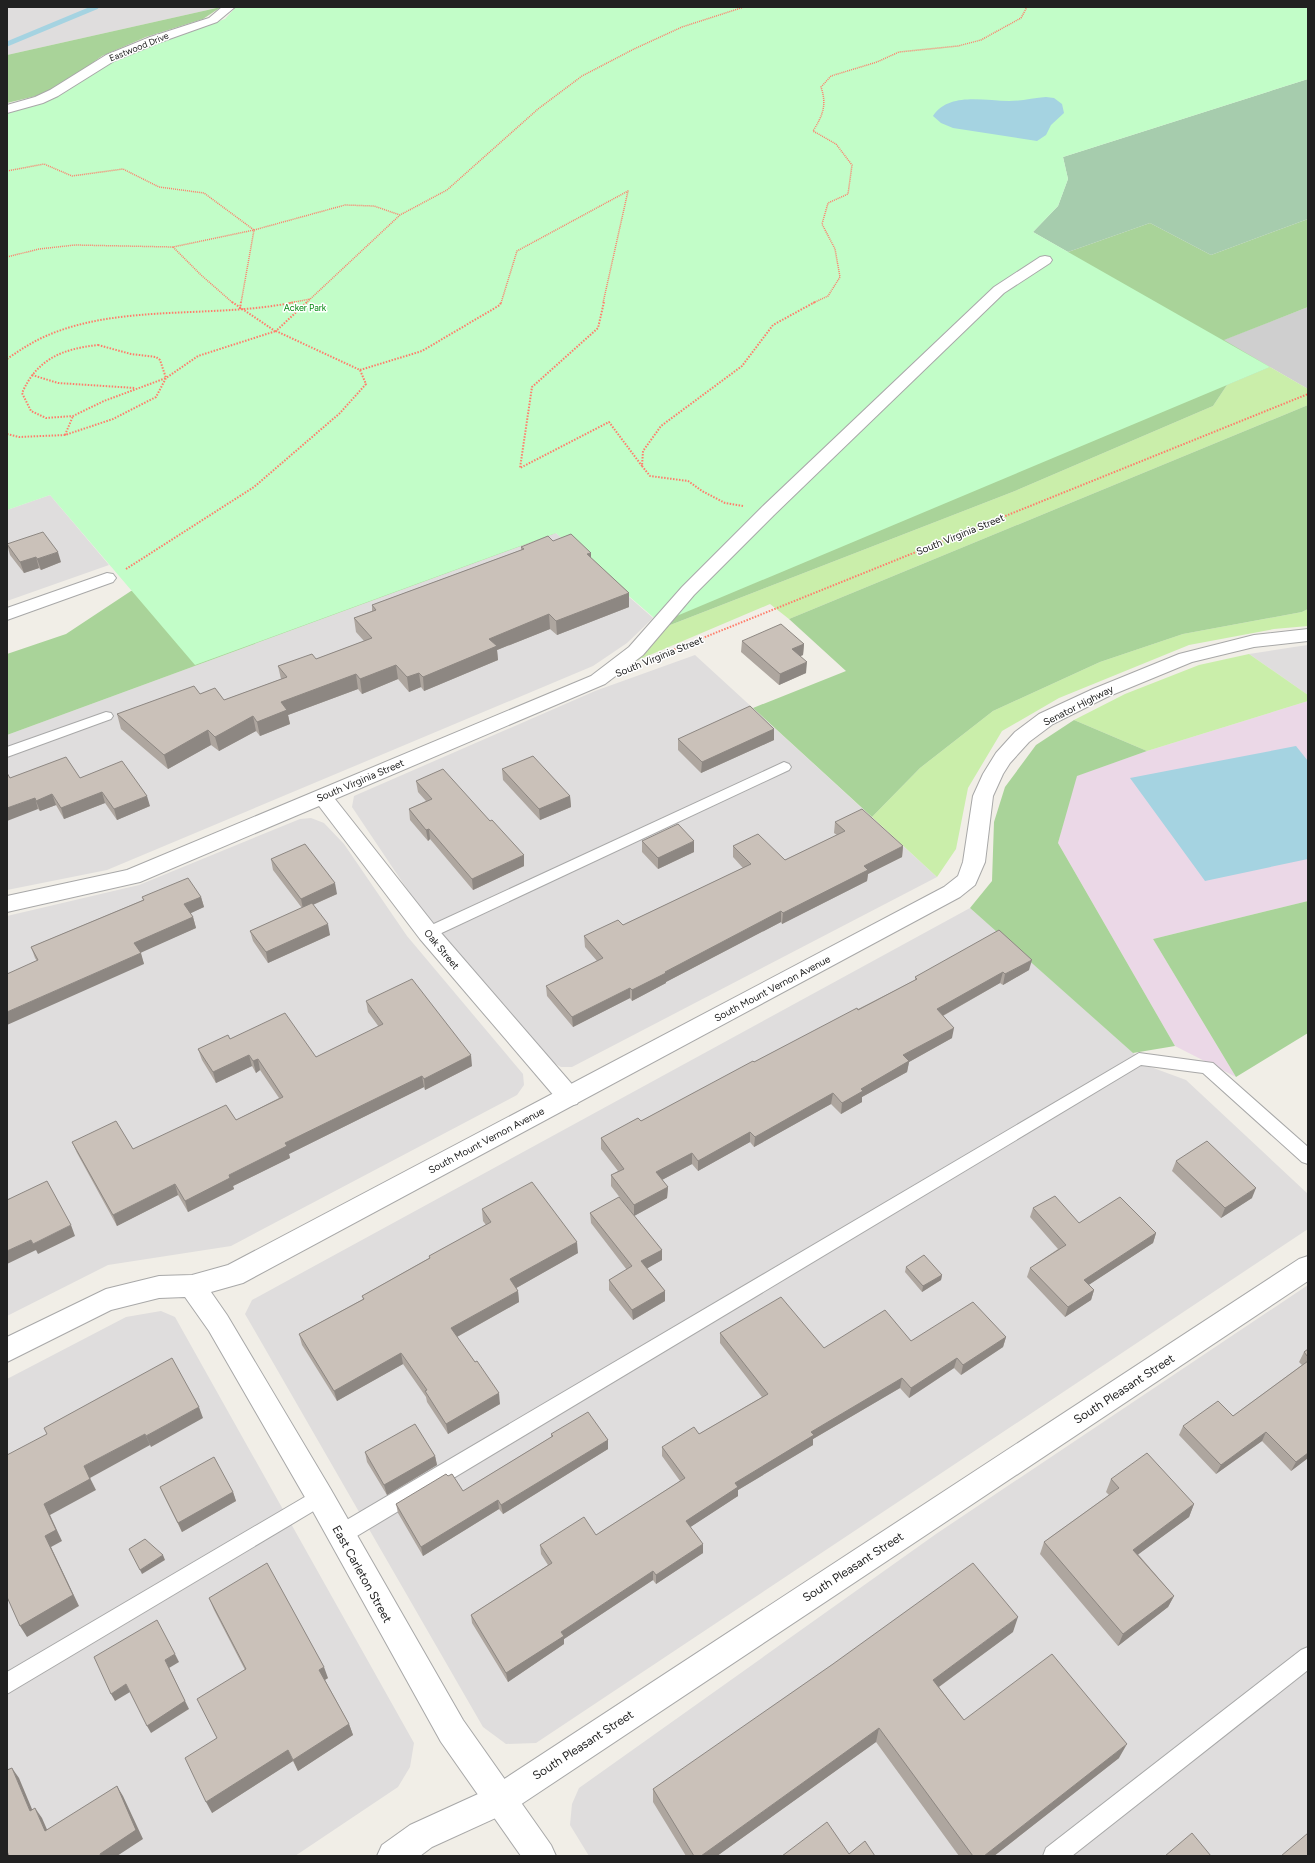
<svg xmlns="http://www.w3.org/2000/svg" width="1315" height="1863" viewBox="0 0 1315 1863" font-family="Figtree,sans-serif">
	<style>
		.residential { fill: #dfdddd }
		.industrial { fill: #ebd8e7 }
		.religious { fill: #cfcfcf }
		.grass { fill: #caeeaa }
		.forest { fill: #a9d399 }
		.cemetery { fill: #a6ccad }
		.park { fill: #c2fdc8 }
		.water { fill: #a5d3e1 }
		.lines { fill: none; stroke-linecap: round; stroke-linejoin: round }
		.stream { stroke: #a5d3e1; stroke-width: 5 }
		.service-casing { stroke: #a8a8a8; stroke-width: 2 }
		.minor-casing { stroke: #a8a8a8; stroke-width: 2 }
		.tertiary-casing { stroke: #a8a8a8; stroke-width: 2 }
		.path-far1 { stroke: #ff7c6a; stroke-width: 1.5; stroke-dasharray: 1 1; stroke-linecap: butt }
		.path { stroke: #ff7c6a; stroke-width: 2; stroke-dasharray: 1.5 1.5; stroke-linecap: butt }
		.service { fill: #fff; fill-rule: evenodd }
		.minor { fill: #fff; fill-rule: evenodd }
		.tertiary { fill: #fff; fill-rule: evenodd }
		.wall { fill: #aea69f }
		.shaded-wall { fill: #8d8782 }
		.building { fill: #cac1b9; stroke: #8d8782 }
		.labels { text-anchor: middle; stroke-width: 3; stroke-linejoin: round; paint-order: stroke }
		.far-street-label { font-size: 9px; fill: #212121; stroke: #fff }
		.far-park-label { font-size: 9px; fill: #058812; stroke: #fff }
		.street-label { font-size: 10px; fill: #212121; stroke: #fff }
		.near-street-label { font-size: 12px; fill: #212121; stroke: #fff }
	</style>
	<rect width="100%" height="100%" fill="#f1eee7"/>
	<!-- residential -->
	<path class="residential" d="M7 7H221L7 55Z
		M50 495 109 565 7 601V510Z
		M556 533 653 618 627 643 593 666 107 870 7 890V735Z
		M1308 645V695L1249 654 1294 647Z
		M695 655 937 877 572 1067H561L550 1061 423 913 352 807 354 796 595 691Z
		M311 818 324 823 344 844 407 936 523 1074 524 1085 517 1095 231 1246 108 1265 7 1316V916L139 885 300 819Z
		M970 908 1148 1066 1186 1080 1308 1194V1229L536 1743 506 1744 483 1727 245 1314 252 1300Z
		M1308 1285V1856H589L570 1825 572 1804 579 1788 936 1534Z
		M161 1311 175 1317 414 1743 410 1767 398 1787 295 1856H7V1379L126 1317Z"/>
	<!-- industrial -->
	<path class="industrial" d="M1308 701V901L1153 939 1236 1077 1175 1046 1058 843 1076 776 1147 751Z"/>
	<!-- religious -->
	<path class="religious" d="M1308 307V389L1223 340Z"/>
	<!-- grass -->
	<path class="grass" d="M1270 367 1308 389V405L789 619 770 604 631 663 665 627 1015 491 1213 406 1227 385Z
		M1308 609V626L1274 629 1189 645 1059 698 1002 731 968 788 956 849 937 877 872 817 920 768 993 711 1100 662 1183 634 1302 612Z
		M1249 654 1308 695V701L1147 751 1074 720 1125 694 1199 665Z"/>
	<!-- forest -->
	<path class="forest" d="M221 7 203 19 146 37 102 56 58 88 36 96 7 103V55Z
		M1308 219V307L1224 340 1270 367 1227 385 1213 406 1015 491 665 627 1068 252 1150 223 1211 255Z
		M1308 405V609L1302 612 1183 634 1100 662 993 711 920 768 872 817 753 708 846 671 789 619Z
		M556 533 7 735V654L66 634 131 591Z
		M1074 720 1147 751 1077 776 1058 843 1175 1046 1133 1053 970 908 992 881 994 822 1005 787 1036 745Z
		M1308 901V1033L1236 1077 1153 939Z"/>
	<!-- cemetery -->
	<path class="cemetery" d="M1308 79V219L1211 255 1150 223 1068 252 1033 232 1058 206 1068 179 1063 157Z"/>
	<!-- park -->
	<path class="park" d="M236 7H1308V79L1063 157 1068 179 1058 206 1033 232 1270 367 660 623 556 533 195 665 50 495 7 510V112L113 61 158 42 225 19Z"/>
	<!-- water -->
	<path class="water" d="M1046 97 1054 98 1062 104 1064 113 1051 125 1046 135 1037 141 953 128 941 123 933 116C949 92 984 101 1009 101 1021 101 1034 98 1046 97Z
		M1296 746 1308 761V859L1205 881 1130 778Z"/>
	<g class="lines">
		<!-- stream -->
		<path class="stream" d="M7 44 96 7"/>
		<!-- service casing -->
		<g class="service-casing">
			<path id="service" d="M106 712 111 713 113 716 111 719 7 757V747Z
				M784 762 789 764 791 767 789 770 433 937 428 938 423 937 420 933 423 929Z
				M1139 1053 1213 1063 1308 1147V1164L1302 1162 1203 1073 1141 1065 347 1542 340 1544 333 1542 330 1535 333 1528Z
				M320 1488 327 1491 330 1497 327 1503 7 1694V1672Z
				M1308 1647V1670L1072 1856H1043L1046 1848 1301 1650Z"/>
		</g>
		<!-- minor casing -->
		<g class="minor-casing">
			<path id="minor" d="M222 7H235L217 22 158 43 114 61 58 96 43 103 7 113V105L35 97 50 90 106 55 150 37 209 18Z
				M1045 256 1050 257 1052 260 1050 263 1004 293 774 515 694 595 643 655 605 684 335 799 436 927 577 1090 581 1097 577 1104 569 1106 561 1104 420 939 319 806 140 882 7 912V896L127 870 591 676 629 647 682 587 762 507 994 287 1040 257Z
				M107 573 113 574 116 578 113 582 7 620V608Z
				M1308 1256V1281L511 1811 432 1847 420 1856H377L382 1845 410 1825 489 1789 1299 1259Z"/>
		</g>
		<!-- tertiary casing -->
		<g class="tertiary-casing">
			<path id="tertiary" d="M1308 629V641L1254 647 1192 662 1107 697 1053 724 1029 742 1010 763 1003 774 993 796 985 862 975 885 960 897 243 1283 211 1292 227 1315 330 1488 463 1720 551 1845 556 1856H521L441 1742 310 1506 209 1331 185 1297 159 1298 111 1310 7 1362V1337L106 1289 159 1276 192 1275 228 1265 944 887 958 876 963 862 973 796 983 774 996 753 1015 732 1039 714 1093 689 1179 654 1254 635Z"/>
		</g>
		<!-- path-far1 -->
		<path class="path-far1" d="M7 171 44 164 72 176 123 169 159 187 204 193 254 230 241 303
			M173 247 201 275 233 303
			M7 257 39 249 75 245 173 247 254 230 345 205 374 206 400 215
			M290 303 310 299
			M306 303 400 215 447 190 538 109 582 76 634 49 682 27 744 7
			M501 303 517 251 628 191 603 303
			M813 303 828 296 840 277 835 249 822 224 828 203 848 194 852 165 836 144 813 131C823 115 827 105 821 87L831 76 877 62 899 52 958 46 981 40 1021 18 1027 7"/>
		<!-- path -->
		<path class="path" d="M232 302 275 331
			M604 302 598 328 532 387 520 468 609 422 642 466
			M240 309 241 302
			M98 345 131 354 156 357 160 360 166 378 104 401 73 416 46 418 31 411 22 393C37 359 62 349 98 345Z
			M7 359C20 350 32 342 46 336 121 303 216 319 295 302
			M360 370 422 351 500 305 501 302
			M32 375 58 383 135 388
			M7 434 19 437 65 435 113 419 156 397 166 378 198 356 276 331
			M65 435 73 416
			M743 506 725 503 702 491 688 481 650 476 642 466 643 451 661 426 742 366 773 325 815 302
			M126 569 254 487 340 413 366 384 360 370 276 331 307 302
			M663 654 1308 394"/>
		<!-- service -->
		<use href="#service" class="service"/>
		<!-- minor -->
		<use href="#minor" class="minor"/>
		<!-- tertiary -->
		<use href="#tertiary" class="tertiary"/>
	</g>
	<!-- wall -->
	<path class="wall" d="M553 541 591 558 629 593V607L557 635 550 629 497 650 498 660 424 691 421 687 409 692 398 679 362 694 358 689 288 715 290 724 260 736 256 731 219 751 211 745 168 769 121 729 117 714 200 694 224 700 281 679 278 666 316 659 364 641 356 632 354 618 372 611V605L521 550V547Z
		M7 544 61 562 41 570 39 568 24 573 10 555Z
		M742 641 804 644 803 655 800 656 806 673 779 685 741 652Z
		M774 729V740L701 773 678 750V739Z
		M502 769 570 796 571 807 540 820 503 780Z
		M10 778H80L150 806 117 820 105 803 64 819 56 805 40 811Z
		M416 781 490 821 524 855V866L473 890 430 839 428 841 410 820 409 809 426 801 418 792Z
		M835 822 903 846 902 857 868 874 867 881 782 924 781 922 666 982V983L632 1001 630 998 573 1027 547 996 546 986 597 961 585 947 584 936 623 925 743 868 733 857V846L785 860 837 835 834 833Z
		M642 841 694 852 658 869 642 852Z
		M271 859 337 894 313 905 330 935 268 963 253 941 250 931 302 908 273 870Z
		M142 897H201L204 907 190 913 193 917 196 928 140 952 144 964 37 961 35 958 31 947 143 900Z
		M1029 970 1003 985 1000 983 943 1016 952 1038 909 1062 907 1072 862 1097V1102L841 1114 831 1104 754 1147 750 1142 698 1171 692 1164 662 1180 668 1187 667 1198 634 1216 611 1186V1175L618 1171 601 1149V1138L641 1121 754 1062 915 980V977Z
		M366 1001 472 1066 425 1090 424 1087 289 1154 290 1158 233 1186 234 1189 188 1212 178 1195 117 1226 77 1153 72 1142 133 1149 236 1120 279 1098 260 1070 256 1073 252 1066 216 1083 202 1060 198 1049 230 1039 316 1057 379 1027 368 1012Z
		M1176 1161 1252 1198 1221 1218 1172 1171Z
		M1033 1208 1079 1223 1156 1233 1153 1243 1088 1285 1094 1290 1091 1300 1065 1317 1027 1277 1030 1268 1058 1249 1030 1217Z
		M482 1209 578 1253 516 1288 518 1291 519 1302 457 1337 500 1404 448 1434 427 1402 426 1397 403 1364 337 1401 302 1345 299 1334 363 1299 362 1296 429 1258V1256L486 1225 483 1221Z
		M590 1213 662 1250V1260L647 1268 665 1291V1301L633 1320 609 1290V1280L627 1270 591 1223Z
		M906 1267 942 1275 941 1280 922 1292 905 1272Z
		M720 1333 824 1348 911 1341 1006 1337 1003 1347 961 1375 954 1368 909 1398 900 1388 813 1439V1445L738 1490V1496L690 1527 703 1553 656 1584 653 1580 564 1639V1644L508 1682 472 1623 471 1615 548 1565 541 1554 540 1545 596 1535 680 1481 662 1456V1447L699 1434 762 1397 720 1343Z
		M1308 1349V1458L1291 1471 1262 1441 1216 1474 1179 1435 1183 1426 1233 1416 1302 1365 1299 1362 1304 1352Z
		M551 1434 608 1440V1449L503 1514 499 1509 423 1556 398 1513 396 1504 448 1476 463 1491 551 1437Z
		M365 1452 435 1456 437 1465 387 1495 367 1462Z
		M1111 1479 1194 1504 1189 1517 1138 1554 1174 1596 1168 1607 1118 1646 1040 1554 1044 1542 1109 1495 1106 1492Z
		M160 1487 233 1492 236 1501 182 1532 164 1496Z
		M209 1598 328 1678 325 1680 349 1724 353 1735 298 1771 293 1761 212 1813 217 1738 245 1670 214 1610Z
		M1013 1632 939 1687 964 1720 1119 1758 994 1856H959L876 1742 717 1856H686L653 1802V1789Z"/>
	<!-- shaded-wall -->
	<path class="shaded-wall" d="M58 552 61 562 41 570 37 559Z
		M591 553V567L587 554Z
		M36 557 39 568 24 573 20 562Z
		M629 593V607L557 635 556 621Z
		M549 614 550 629 497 650 498 660 424 691 423 677 489 639Z
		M804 644 803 655 791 660 792 649Z
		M807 662 806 673 779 685 780 674Z
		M396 665 398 679 362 694 360 679Z
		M419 673 421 687 409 692 407 677Z
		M356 674 358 689 288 715 290 724 260 736 257 722 281 702Z
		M253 716 256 731 219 751 215 737Z
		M774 729V740L701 773 702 762Z
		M208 730 211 745 168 769 164 755Z
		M102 792 105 803 64 819 61 808Z
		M52 794 56 805 40 811 36 801Z
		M147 796 150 806 117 820 114 809Z
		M570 796 571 807 540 820 539 809Z
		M35 798 38 809 7 821V808Z
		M429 829 430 839 428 841 426 830Z
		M694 841V852L658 869V858Z
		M903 846 902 857 868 874 867 881 782 924 783 913 864 866Z
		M524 855V866L473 890 472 879Z
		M335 883 337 894 303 909 301 899Z
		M201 897 204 907 187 915 184 904Z
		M781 911V922L666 982V983L632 1001V990L665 972Z
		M193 917 196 928 138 954 134 943Z
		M328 924 330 935 268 963 266 952Z
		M141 953 144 964 7 1025V1012Z
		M1032 960 1029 970 1003 985 1005 974Z
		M1003 972 1000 983 935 1020 937 1009Z
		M630 988V998L573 1027 572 1017Z
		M954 1028 952 1038 909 1062 907 1072 862 1097V1102L841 1114 842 1103 903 1055Z
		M249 1055 252 1066 216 1083 213 1072Z
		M471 1055 472 1066 425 1090 424 1079Z
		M258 1059 260 1070 256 1073 253 1061Z
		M422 1076 424 1087 289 1154 290 1158 233 1186 234 1189 188 1212 185 1201 285 1143Z
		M833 1093 831 1104 754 1147 755 1137Z
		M750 1132V1142L698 1171V1161Z
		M692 1153V1164L656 1183V1172Z
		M175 1184 178 1195 117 1226 113 1215Z
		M668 1187 667 1198 634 1216V1205Z
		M1256 1188 1252 1198 1221 1218 1225 1208Z
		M71 1225 75 1236 38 1254 33 1244Z
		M1156 1233 1153 1243 1081 1290 1084 1280Z
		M31 1240 36 1250 7 1264V1251Z
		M577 1242 578 1253 511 1291 510 1279Z
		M662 1250V1260L641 1272V1261Z
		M942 1275 941 1280 922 1292 923 1286Z
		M1094 1290 1091 1300 1065 1317 1068 1307Z
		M518 1291 519 1302 453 1339 451 1328Z
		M665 1291V1301L633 1320 632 1310Z
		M1006 1337 1003 1347 961 1375 963 1365Z
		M401 1353 403 1364 337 1401 334 1391Z
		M957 1358 954 1368 909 1398 911 1388Z
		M902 1378 900 1388 813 1439V1445L738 1490V1496L686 1530V1521L735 1483 811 1432Z
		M499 1393 500 1404 448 1434 446 1424Z
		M199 1407 203 1418 151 1447 146 1436Z
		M1266 1432 1262 1441 1216 1474 1221 1465Z
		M145 1434 150 1445 90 1478 96 1490 50 1515 62 1541 51 1547 79 1606 27 1637 20 1626 45 1536 44 1504 84 1466Z
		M608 1440V1449L503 1514 501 1505Z
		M1308 1453V1458L1291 1471 1296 1462Z
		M435 1456 437 1465 387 1495 384 1485Z
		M233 1492 236 1501 182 1532 178 1523Z
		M498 1500 499 1509 423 1556 421 1547Z
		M1194 1504 1189 1517 1128 1562 1133 1550Z
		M703 1544V1553L656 1584V1575Z
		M163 1555 165 1560 142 1574 140 1570Z
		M653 1571V1580L564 1639V1644L508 1682 506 1673 561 1632Z
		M1174 1596 1168 1607 1118 1646 1123 1634Z
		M1018 1617 1013 1632 929 1694 933 1680Z
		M175 1654 179 1662 169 1668 189 1709 151 1733 147 1726 165 1660Z
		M324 1667 328 1678 323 1681 319 1670Z
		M126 1684 130 1692 115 1701 111 1694Z
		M349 1724 353 1735 298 1771 293 1760Z
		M879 1728 876 1742 717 1856H701Z
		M1127 1744 1119 1758 994 1856H984Z
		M288 1750 293 1761 212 1813 206 1802Z
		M12 1768 19 1778 37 1821 30 1811Z
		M117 1786 123 1796 143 1839 117 1856H101L100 1854Z
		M35 1808 42 1818 52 1841 45 1831Z"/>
	<!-- building -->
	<path class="building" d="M43 532 58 552 37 559 36 557 20 562 7 544Z
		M571 534 591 553 587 554 629 593 556 621 549 614 489 639 497 646 423 677 419 673 407 677 396 665 360 679 356 674 281 702 287 710 257 722 253 716 215 737 208 730 164 755 117 714 194 686 200 694 215 688 224 700 287 677 278 666 312 654 316 659 372 638 354 618 376 610 372 605 524 549 521 547 548 536 553 541Z
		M781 624 804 644 792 649 807 662 780 674 742 641Z
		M750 706 774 729 702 762 678 739Z
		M533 756 570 796 539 809 502 769Z
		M66 757 80 778 122 761 147 796 114 809 102 792 61 808 52 794 36 801 35 798 7 808V773L10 778Z
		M443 769 490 821 492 820 524 855 472 879 429 829 426 830 409 809 432 799 416 781Z
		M862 809 903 846 864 866 868 870 783 913 781 911 665 972 666 973 632 990 630 988 572 1017 546 986 603 958 584 936 618 920 623 925 751 864 733 846 758 834 785 860 845 831 835 822Z
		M678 824 694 841 658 858 642 841Z
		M305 844 335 883 301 899 271 859Z
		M188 878 201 897 184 904 193 917 134 943 141 953 7 1012V974L38 960 31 947 144 900 142 897Z
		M312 903 328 924 266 952 250 931Z
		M999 930 1032 960 1005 974 1003 972 937 1009 954 1028 903 1055 909 1061 861 1089 863 1091 842 1103 833 1093 755 1137 750 1132 698 1161 692 1153 656 1172 668 1187 634 1205 611 1175 624 1169 601 1138 638 1118 641 1121 753 1061 754 1062 857 1008 858 1010 917 979 915 977Z
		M412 979 471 1055 424 1079 422 1076 285 1143 287 1146 229 1175 230 1178 185 1201 175 1184 113 1215 72 1142 116 1121 133 1149 226 1105 236 1120 283 1097 258 1059 253 1061 249 1055 213 1072 198 1049 228 1035 230 1039 285 1013 316 1057 383 1024 366 1001Z
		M1207 1141 1256 1188 1225 1208 1176 1161Z
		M47 1181 71 1225 33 1244 31 1240 7 1251V1200Z
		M532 1182 577 1242 510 1279 518 1291 451 1328 475 1362 477 1361 499 1393 446 1424 425 1391 427 1390 401 1353 334 1391 299 1334 364 1299 362 1296 430 1258 429 1256 491 1222 482 1209Z
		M1055 1196 1079 1223 1120 1197 1156 1233 1084 1280 1094 1290 1068 1307 1030 1268 1066 1245 1033 1208Z
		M619 1197 662 1250 641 1261 665 1291 632 1310 609 1280 632 1266 590 1213Z
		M924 1255 942 1275 923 1286 906 1267Z
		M781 1297 824 1348 885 1310 911 1341 973 1302 1006 1337 963 1365 957 1358 911 1388 902 1378 811 1432 814 1435 735 1483 738 1487 686 1521 703 1544 656 1575 653 1571 561 1632 564 1636 506 1673 471 1615 552 1563 540 1545 584 1517 596 1535 685 1478 662 1447 694 1427 699 1434 768 1394 720 1333Z
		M1308 1349V1357L1304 1352Z
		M172 1358 199 1407 146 1436 145 1434 84 1466 90 1479 44 1504 56 1530 45 1536 73 1595 20 1626 7 1597V1455L47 1434 44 1428Z
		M1308 1361V1453L1296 1462 1266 1432 1221 1465 1183 1426 1218 1401 1233 1416Z
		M588 1412 608 1440 501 1505 498 1500 421 1547 396 1504 446 1474 448 1476 452 1474 463 1491 553 1436 551 1434Z
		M415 1424 435 1456 384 1485 365 1452Z
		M1147 1453 1194 1504 1133 1550 1174 1596 1123 1634 1044 1542 1119 1488 1111 1479Z
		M214 1457 233 1492 178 1523 160 1487Z
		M145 1539 163 1555 140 1570 129 1549Z
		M267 1563 324 1667 319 1670 349 1724 293 1760 288 1750 206 1802 185 1758 217 1738 197 1699 246 1669 209 1598Z
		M973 1563 1018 1617 933 1680 964 1720 1052 1654 1127 1744 984 1856H973L879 1728 701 1856H694L653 1789 833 1664Z
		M157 1620 175 1654 165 1660 185 1701 147 1726 126 1684 111 1694 94 1657Z
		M12 1768 30 1811 35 1808 45 1831 117 1786 136 1830 100 1854 101 1856H9L7 1851V1770Z
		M827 1822 849 1854 865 1841 875 1856H782Z
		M1192 1833 1211 1856H1165Z
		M1308 1833V1856H1281Z"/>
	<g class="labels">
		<!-- far-street labels -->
		<g class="far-street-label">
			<text transform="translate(139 47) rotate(-22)" y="3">Eastwood Drive</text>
		</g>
		<!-- far-park labels -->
		<g class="far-park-label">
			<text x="305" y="311">Acker Park</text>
		</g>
		<!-- street labels -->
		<g class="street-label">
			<text transform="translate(960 534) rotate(-22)" y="4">South Virginia Street</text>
			<text transform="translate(659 656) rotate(-22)" y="4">South Virginia Street</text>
			<text transform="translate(1078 705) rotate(-27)" y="4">Senator Highway</text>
			<text transform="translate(360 780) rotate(-23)" y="4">South Virginia Street</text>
			<text transform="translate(442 949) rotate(50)" y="4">Oak Street</text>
			<text transform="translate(772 988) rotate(-28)" y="4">South Mount Vernon Avenue</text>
			<text transform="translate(486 1140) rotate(-28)" y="4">South Mount Vernon Avenue</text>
		</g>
		<!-- near-street labels -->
		<g class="near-street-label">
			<text transform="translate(1124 1389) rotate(-33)" y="4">South Pleasant Street</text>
			<text transform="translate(853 1567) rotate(-33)" y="4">South Pleasant Street</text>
			<text transform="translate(362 1574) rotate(61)" y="4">East Carleton Street</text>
			<text transform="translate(583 1745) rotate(-33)" y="4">South Pleasant Street</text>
		</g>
	</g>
	<!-- border -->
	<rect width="1315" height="1863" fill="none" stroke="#212121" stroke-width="16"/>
</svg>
